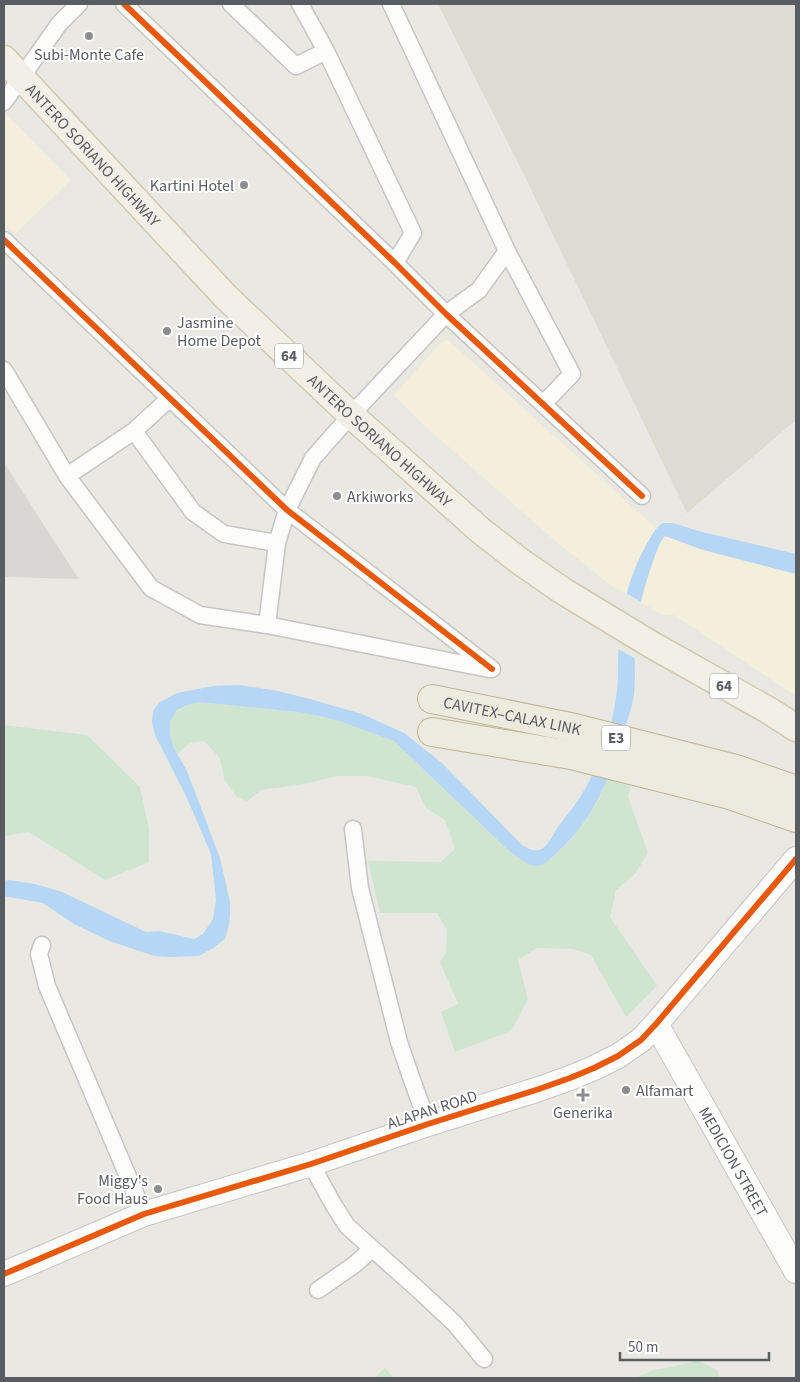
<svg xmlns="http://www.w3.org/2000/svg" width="800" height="1382" viewBox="0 0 800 1382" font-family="'Source Sans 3',sans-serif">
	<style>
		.commercial { fill: #f4efdb }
		.industrial { fill: #d9d7d3 }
		.education { fill: #dddbd2 }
		.green { fill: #d0e5cf }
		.water { fill: #b5d6f5 }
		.pier { fill: #e9e8e3 }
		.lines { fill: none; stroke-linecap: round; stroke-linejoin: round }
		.street-casing { stroke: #c5c5c4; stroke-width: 19 }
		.secondary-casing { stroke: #c6c6c5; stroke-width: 26 }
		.primary-casing { stroke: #d1cab1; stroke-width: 29 }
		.highway-casing { stroke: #c0b491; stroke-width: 30 }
		.street { stroke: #fcfcfb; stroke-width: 16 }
		.secondary { stroke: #fcfcfb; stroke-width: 24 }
		.primary { stroke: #f2f0e6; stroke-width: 26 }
		.highway { stroke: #edebdf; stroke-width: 28 }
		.cycleway-casing { stroke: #fff; stroke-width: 9 }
		.cycleway { stroke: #e8590c; stroke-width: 6 }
		.poi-dot { fill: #8b8d8e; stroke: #fff; stroke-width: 2 }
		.labels { text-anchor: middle; stroke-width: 4; stroke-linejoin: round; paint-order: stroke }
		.shield { fill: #fff; stroke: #8b8d90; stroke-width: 1 }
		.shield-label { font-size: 15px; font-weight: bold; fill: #595c61 }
		.poi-label { font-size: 16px; fill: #595c61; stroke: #fff; text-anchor: start }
		.street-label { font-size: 16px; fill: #595c61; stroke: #fff }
	</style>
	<rect width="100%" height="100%" fill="#e9e8e3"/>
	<!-- commercial -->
	<path class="commercial" d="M7 115 71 180 15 234 4 223V119Z
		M448 340 656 528 634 571 627 594 612 586 554 540 424 425 394 395 440 344Z
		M665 536 700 549 796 574V696L674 615H663L641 602 650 570 660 541Z"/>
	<!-- industrial -->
	<path class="industrial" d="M4 463 78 578V579L4 577Z"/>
	<!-- education -->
	<path class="education" d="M438 4H796V420L687 513 526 179Z"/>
	<!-- green -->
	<path class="green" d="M199 702 298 712 320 716 339 721 394 741 508 850 526 863 550 860 569 842 586 820 599 799 616 758 634 773 628 797 648 853 635 874 616 890 610 917 657 986 626 1017 591 955 573 949 537 948 518 960 528 999 511 1031 455 1052 441 1012 458 1004 440 962 446 953 447 930 437 913H380L368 861 441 862 455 849 445 820 426 808 416 787 368 776H338L304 784 261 790 247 801 237 797 224 779 220 758 204 741 190 743 177 754C175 747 171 741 170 734 166 713 183 706 199 702Z
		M4 725 87 735 140 787 149 828V862L105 880 29 832 4 836Z
		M698 1360 717 1370 719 1378H635L653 1370 676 1366Z
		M385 1368 394 1378H374Z"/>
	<!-- water -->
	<path class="water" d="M663 523H673L698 531 796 554V574L700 549 668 537 665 536C658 544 656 554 652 564 644 587 637 613 635 638 634 657 636 676 634 695 632 708 627 720 624 732 611 773 596 815 564 846 538 871 538 873 508 850L394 741 339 721 320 716 298 712 199 702 188 705 177 710 170 722V734L174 748 187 771 220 858 230 902V915L229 925 225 939 213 948 199 956 171 957 154 956 107 940 74 924 43 903 4 896V881L8 880 35 884 62 892 146 932 159 931 194 939 203 934 213 919 216 900 211 854 187 798 155 735 152 722 153 711 160 702 177 693 213 686 238 685 273 690 310 699 362 714 404 733 442 763 522 845C543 859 548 843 558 827 563 820 569 813 574 806 589 785 601 760 608 735 613 717 617 697 618 679 618 665 618 651 619 637 622 605 630 575 645 547 651 537 654 529 663 523Z"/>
	<!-- pier -->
	<path class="pier" d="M624 592 643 603 638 638V660L616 648 620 615Z"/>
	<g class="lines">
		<!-- street casing -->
		<g class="street-casing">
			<path id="street" d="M124 4 395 263 446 314 642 496
				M231 4 296 66 326 51
				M300 4 326 51 413 233 395 263
				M391 4 507 251 572 374 543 404
				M4 102 59 24 79 4
				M4 240 287 510 492 669
				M4 370 67 476 151 588 200 615 267 625 489 669
				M134 431 193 512 224 534 277 543
				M67 476 134 431 170 398
				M267 625 277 543 287 510 313 458 351 415 446 314 479 290 507 251
				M353 829 360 888 399 1042 412 1080 428 1124
				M42 945 39 954 47 986 144 1214
				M311 1164 333 1204 347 1226 422 1293 455 1324 484 1359
				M318 1290 354 1265 372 1249"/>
		</g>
		<!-- secondary casing -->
		<g class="secondary-casing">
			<g id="secondary">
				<path id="s1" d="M656 1024 796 1271"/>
				<path d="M4 1274 144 1214 311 1164 428 1124 539 1089 570 1078 594 1068 618 1056 641 1040 656 1024 796 859"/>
			</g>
		</g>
		<!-- primary casing -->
		<g class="primary-casing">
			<g id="primary">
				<path id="s2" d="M4 59 226 297 351 415 481 531 521 562 563 591 652 645 768 710 796 728"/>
			</g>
		</g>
		<!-- highway casing -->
		<g class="highway-casing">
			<g id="highway">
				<path id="s3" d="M432 699 575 728 736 769 796 790"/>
				<path d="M432 732 571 755 730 795 796 818"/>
			</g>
		</g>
		<!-- street -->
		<use href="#street" class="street"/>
		<!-- secondary -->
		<use href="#secondary" class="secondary"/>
		<!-- primary -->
		<use href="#primary" class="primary"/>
		<!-- highway -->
		<use href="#highway" class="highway"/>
		<!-- cycleway casing -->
		<g class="cycleway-casing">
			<path id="cycleway" d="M124 4 395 263 446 314 642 496
				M4 240 287 510 492 669
				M4 1274 144 1214 311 1164 428 1124 539 1089 570 1078 594 1068 618 1056 641 1040 656 1024 796 859"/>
		</g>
		<!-- cycleway -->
		<use href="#cycleway" class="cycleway"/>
	</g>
	<!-- markers -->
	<g class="poi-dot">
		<circle cx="89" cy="36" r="5"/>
		<circle cx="244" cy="185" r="5"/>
		<circle cx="167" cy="331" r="5"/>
		<circle cx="337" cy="496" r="5"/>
		<circle cx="626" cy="1090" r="5"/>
		<path d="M580.5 1087.5h5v5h5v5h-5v5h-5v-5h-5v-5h5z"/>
		<circle cx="158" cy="1189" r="5"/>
	</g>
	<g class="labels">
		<!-- shield labels -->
		<g class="shield">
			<rect x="275" y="343.5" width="28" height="25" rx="4"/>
			<rect x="710" y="673.5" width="28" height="25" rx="4"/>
			<rect x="602" y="725.5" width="28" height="25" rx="4"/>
		</g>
		<g class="shield-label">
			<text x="289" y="361">64</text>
			<text x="724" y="691">64</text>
			<text x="616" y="743">E3</text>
		</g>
		<!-- poi labels -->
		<g class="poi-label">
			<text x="89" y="60" text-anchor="middle">Subi-Monte Cafe</text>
			<text x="234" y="191" text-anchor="end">Kartini Hotel</text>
			<text x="177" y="328">Jasmine<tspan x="177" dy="18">Home Depot</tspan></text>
			<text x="347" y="502">Arkiworks</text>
			<text x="636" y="1096">Alfamart</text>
			<text x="583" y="1118" text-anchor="middle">Generika</text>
			<text x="148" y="1186" text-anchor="end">Miggy's<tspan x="148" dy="18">Food Haus</tspan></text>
		</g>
		<!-- street labels -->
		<g class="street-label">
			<text dy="6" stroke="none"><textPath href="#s2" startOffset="131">ANTERO SORIANO HIGHWAY</textPath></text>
			<text dy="6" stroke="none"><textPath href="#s2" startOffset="536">ANTERO SORIANO HIGHWAY</textPath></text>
			<text dy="6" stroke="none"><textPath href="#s3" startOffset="82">CAVITEX–CALAX LINK</textPath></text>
			<text transform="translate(432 1109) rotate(-18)" y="6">ALAPAN ROAD</text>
			<text dy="6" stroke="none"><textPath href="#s1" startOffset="158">MEDICION STREET</textPath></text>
		</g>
	</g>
	<!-- border -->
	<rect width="800" height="1382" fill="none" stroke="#595c61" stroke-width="10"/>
	<!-- scale -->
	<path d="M620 1352v8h149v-8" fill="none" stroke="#595c61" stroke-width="2.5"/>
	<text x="628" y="1352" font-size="15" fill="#595c61" stroke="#ffffff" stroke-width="4" paint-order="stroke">50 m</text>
</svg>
